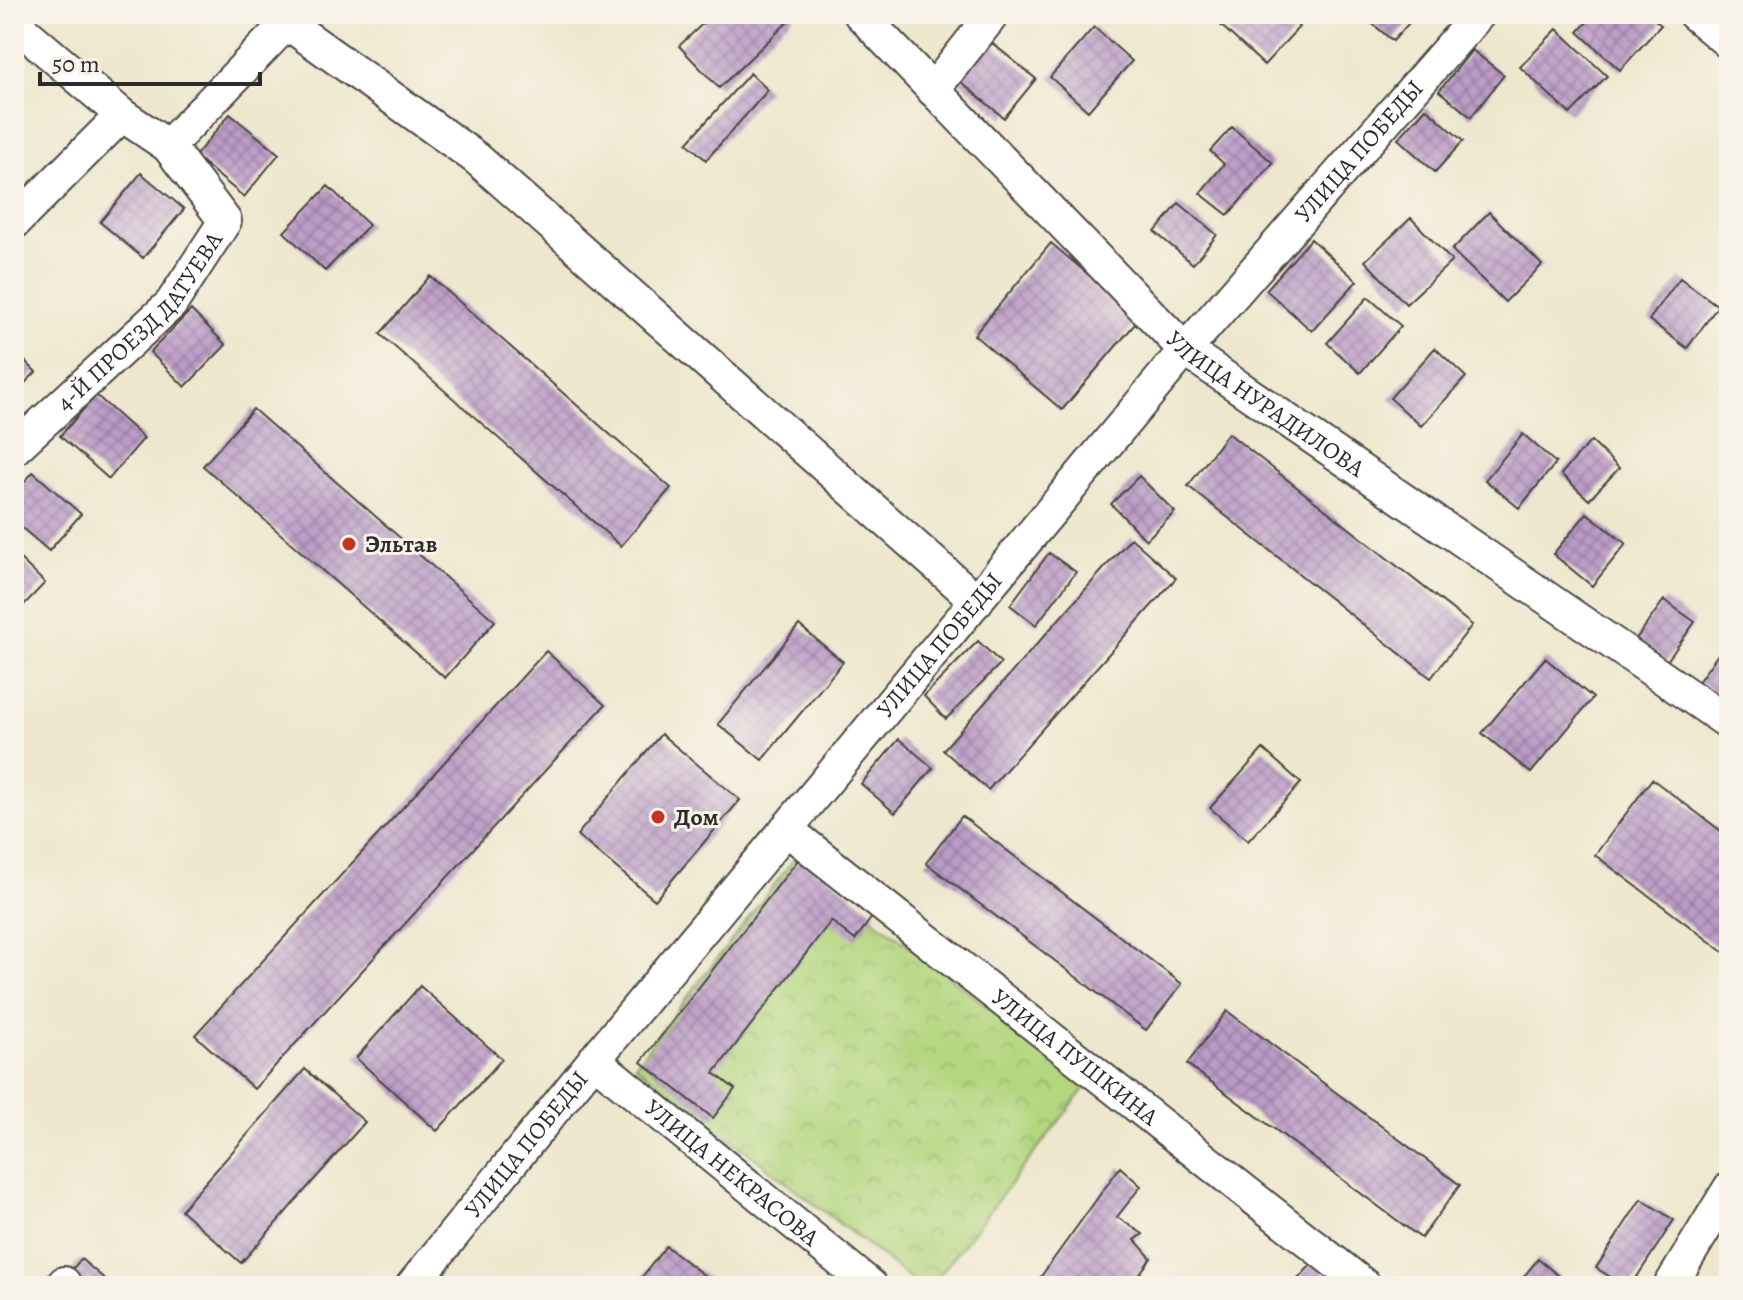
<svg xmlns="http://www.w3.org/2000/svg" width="1743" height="1300" viewBox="0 0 1743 1300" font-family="Alegreya,serif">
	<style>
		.park { fill: url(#park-crowns); stroke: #6f8054; stroke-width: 2 }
		.building { fill: url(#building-cross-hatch) }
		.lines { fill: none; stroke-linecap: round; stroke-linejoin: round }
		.street-casing { stroke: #484743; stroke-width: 36 }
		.street { stroke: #fff; stroke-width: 32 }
		.poi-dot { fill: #c8321e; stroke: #f7f3e8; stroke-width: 3 }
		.labels { text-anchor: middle; stroke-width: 6; stroke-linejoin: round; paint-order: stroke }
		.street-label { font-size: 24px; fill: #2b2b2b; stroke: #f7f3e8 }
		.poi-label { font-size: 24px; font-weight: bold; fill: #2b2b2b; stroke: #f7f3e8; text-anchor: start }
	</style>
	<defs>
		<pattern id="park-crowns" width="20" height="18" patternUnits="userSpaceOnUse" patternTransform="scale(2)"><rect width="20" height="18" fill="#b3d67e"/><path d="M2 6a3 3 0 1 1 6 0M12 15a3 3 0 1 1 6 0" fill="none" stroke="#9ab86d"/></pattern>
		<pattern id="building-cross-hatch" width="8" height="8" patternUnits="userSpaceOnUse" patternTransform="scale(2)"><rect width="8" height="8" fill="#bb9bc7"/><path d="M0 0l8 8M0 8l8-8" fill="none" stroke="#987fa2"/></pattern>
	</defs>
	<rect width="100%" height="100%" fill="#f7f3e8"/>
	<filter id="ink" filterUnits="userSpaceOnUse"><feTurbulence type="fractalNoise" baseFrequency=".0125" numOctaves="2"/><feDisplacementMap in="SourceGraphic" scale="16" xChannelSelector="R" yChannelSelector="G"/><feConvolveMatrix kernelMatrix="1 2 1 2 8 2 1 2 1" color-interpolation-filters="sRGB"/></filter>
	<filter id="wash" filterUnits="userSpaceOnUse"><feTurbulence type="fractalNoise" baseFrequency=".006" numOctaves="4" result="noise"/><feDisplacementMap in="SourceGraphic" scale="32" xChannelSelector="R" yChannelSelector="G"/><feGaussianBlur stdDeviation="1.8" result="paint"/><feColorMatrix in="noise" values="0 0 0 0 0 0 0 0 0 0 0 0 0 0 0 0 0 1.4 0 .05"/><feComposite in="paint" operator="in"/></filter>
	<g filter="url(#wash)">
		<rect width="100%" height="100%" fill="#eee7cd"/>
		<!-- park -->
		<path class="park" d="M795 858 1088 1084 931 1286H920L635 1065Z"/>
		<g id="blocks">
			<!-- building -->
			<path class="building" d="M713 14H796L719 88 679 46Z
				M1219 14H1285L1299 27 1264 65 1214 19Z
				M1361 14H1417L1393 41Z
				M1594 14H1648L1661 25 1620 70 1578 32Z
				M1094 27 1132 61 1088 111 1050 77Z
				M1557 29 1607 76 1570 114 1520 67Z
				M992 43 1036 79 1004 118 960 81Z
				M1472 50 1504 75 1471 117 1439 91Z
				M750 73 768 90 706 160 687 143Z
				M1426 108 1463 141 1435 172 1398 139Z
				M230 114 279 154 244 197 195 156Z
				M1232 127 1273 163 1228 215 1200 193 1224 164 1210 151Z
				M141 173 184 209 143 258 100 222Z
				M328 186 369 225 325 271 284 232Z
				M1179 203 1217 235 1193 264 1155 232Z
				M1489 212 1542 265 1505 302 1452 250Z
				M1411 218 1452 261 1406 304 1365 261Z
				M1311 239 1357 281 1312 331 1266 290Z
				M1051 243 1140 318 1062 410 974 335Z
				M430 276 671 488 621 546 380 334Z
				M1680 278 1718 306 1687 348 1649 320Z
				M1368 297 1401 326 1360 373 1327 343Z
				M191 310 226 345 185 387 150 352Z
				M1435 348 1466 377 1421 426 1390 398Z
				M14 350 36 372 14 394Z
				M96 395 144 438 109 479 60 436Z
				M253 409 495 621 445 678 203 466Z
				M1228 433 1472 625 1431 678 1188 486Z
				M1523 434 1556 463 1519 508 1485 480Z
				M1591 441 1619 468 1589 500 1561 474Z
				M33 472 81 514 49 551 14 521V494Z
				M1139 476 1175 512 1146 540 1111 504Z
				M1587 513 1626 544 1592 586 1553 554Z
				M1131 538 1176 578 988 790 943 750Z
				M14 553 45 583 14 615Z
				M1049 553 1076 572 1036 625 1010 605Z
				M1664 600 1695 622 1667 661 1636 639Z
				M799 625 843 662 762 760 718 724Z
				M978 641 1001 663 946 719 924 696Z
				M1724 646 1729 649V703L1698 682Z
				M546 651 605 705 254 1089 195 1035Z
				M1545 658 1593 698 1531 773 1482 733Z
				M661 734 740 800 655 900 577 835Z
				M899 739 933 768 895 813 861 784Z
				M1263 749 1301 783 1248 841 1210 808Z
				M1652 779 1729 837V956L1595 855Z
				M962 816 1182 984 1146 1030 926 863Z
				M801 856 875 913 855 940 831 921 714 1073 735 1089 713 1118 641 1062Z
				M420 986 502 1059 437 1131 356 1058Z
				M1227 1011 1460 1185 1421 1238 1187 1064Z
				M305 1069 365 1122 241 1263 181 1210Z
				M1120 1167 1141 1186 1117 1217 1143 1234 1135 1240 1151 1258 1131 1286H1034Z
				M1641 1199 1674 1220 1631 1286H1625L1596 1268Z
				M666 1246 718 1286H635Z
				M81 1259 113 1286H58Z
				M1538 1259 1571 1286H1516Z
				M1312 1264 1337 1286H1291Z"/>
		</g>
	</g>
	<g filter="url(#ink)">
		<use href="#blocks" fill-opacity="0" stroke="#484743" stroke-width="2"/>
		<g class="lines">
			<!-- street casing -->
			<g class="street-casing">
				<g id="street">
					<path id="s1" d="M860 14 1185 350 1729 723"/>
					<path d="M1694 14 1729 43"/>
					<path d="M14 23 122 115 168 146 287 23 476 158 977 601"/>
					<path d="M933 90 993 14"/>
					<path d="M14 223 122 115"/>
					<path id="s2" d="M14 449 171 304 225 221 168 146"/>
					<path id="s3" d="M786 829 1365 1286"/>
					<path id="s4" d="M594 1060 871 1286"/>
					<path d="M62 1286 64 1283"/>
					<path id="s5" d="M412 1286 594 1060 1185 350 1479 14"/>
					<path d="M1670 1286 1729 1189"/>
				</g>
			</g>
			<!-- street -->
			<use href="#street" class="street"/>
		</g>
	</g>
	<!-- markers -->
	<g class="poi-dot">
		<circle cx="349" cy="544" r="8"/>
		<circle cx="658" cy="817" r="8"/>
	</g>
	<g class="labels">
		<!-- street labels -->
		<g class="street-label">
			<text dy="8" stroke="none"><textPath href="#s5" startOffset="1478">УЛИЦА ПОБЕДЫ</textPath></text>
			<text dy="8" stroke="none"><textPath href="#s2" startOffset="180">4-Й ПРОЕЗД ДАТУЕВА</textPath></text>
			<text dy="8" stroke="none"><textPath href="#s1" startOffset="564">УЛИЦА НУРАДИЛОВА</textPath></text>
			<text dy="8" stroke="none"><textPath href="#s5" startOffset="830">УЛИЦА ПОБЕДЫ</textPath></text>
			<text dy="8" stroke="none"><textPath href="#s3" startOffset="368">УЛИЦА ПУШКИНА</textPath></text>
			<text dy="8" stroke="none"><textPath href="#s5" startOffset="182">УЛИЦА ПОБЕДЫ</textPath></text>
			<text dy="8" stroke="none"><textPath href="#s4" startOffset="178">УЛИЦА НЕКРАСОВА</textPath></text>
		</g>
		<!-- poi labels -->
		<g class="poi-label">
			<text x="365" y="552">Эльтав</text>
			<text x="674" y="825">Дом</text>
		</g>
	</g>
	<!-- margin -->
	<rect width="1743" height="1300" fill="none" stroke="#f7f3e8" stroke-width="48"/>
	<!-- scale -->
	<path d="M40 72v12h220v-12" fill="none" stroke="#2b2b2b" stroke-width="4"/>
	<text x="52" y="72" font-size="24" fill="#2b2b2b" stroke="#f7f3e8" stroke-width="6" paint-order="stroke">50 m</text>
</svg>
